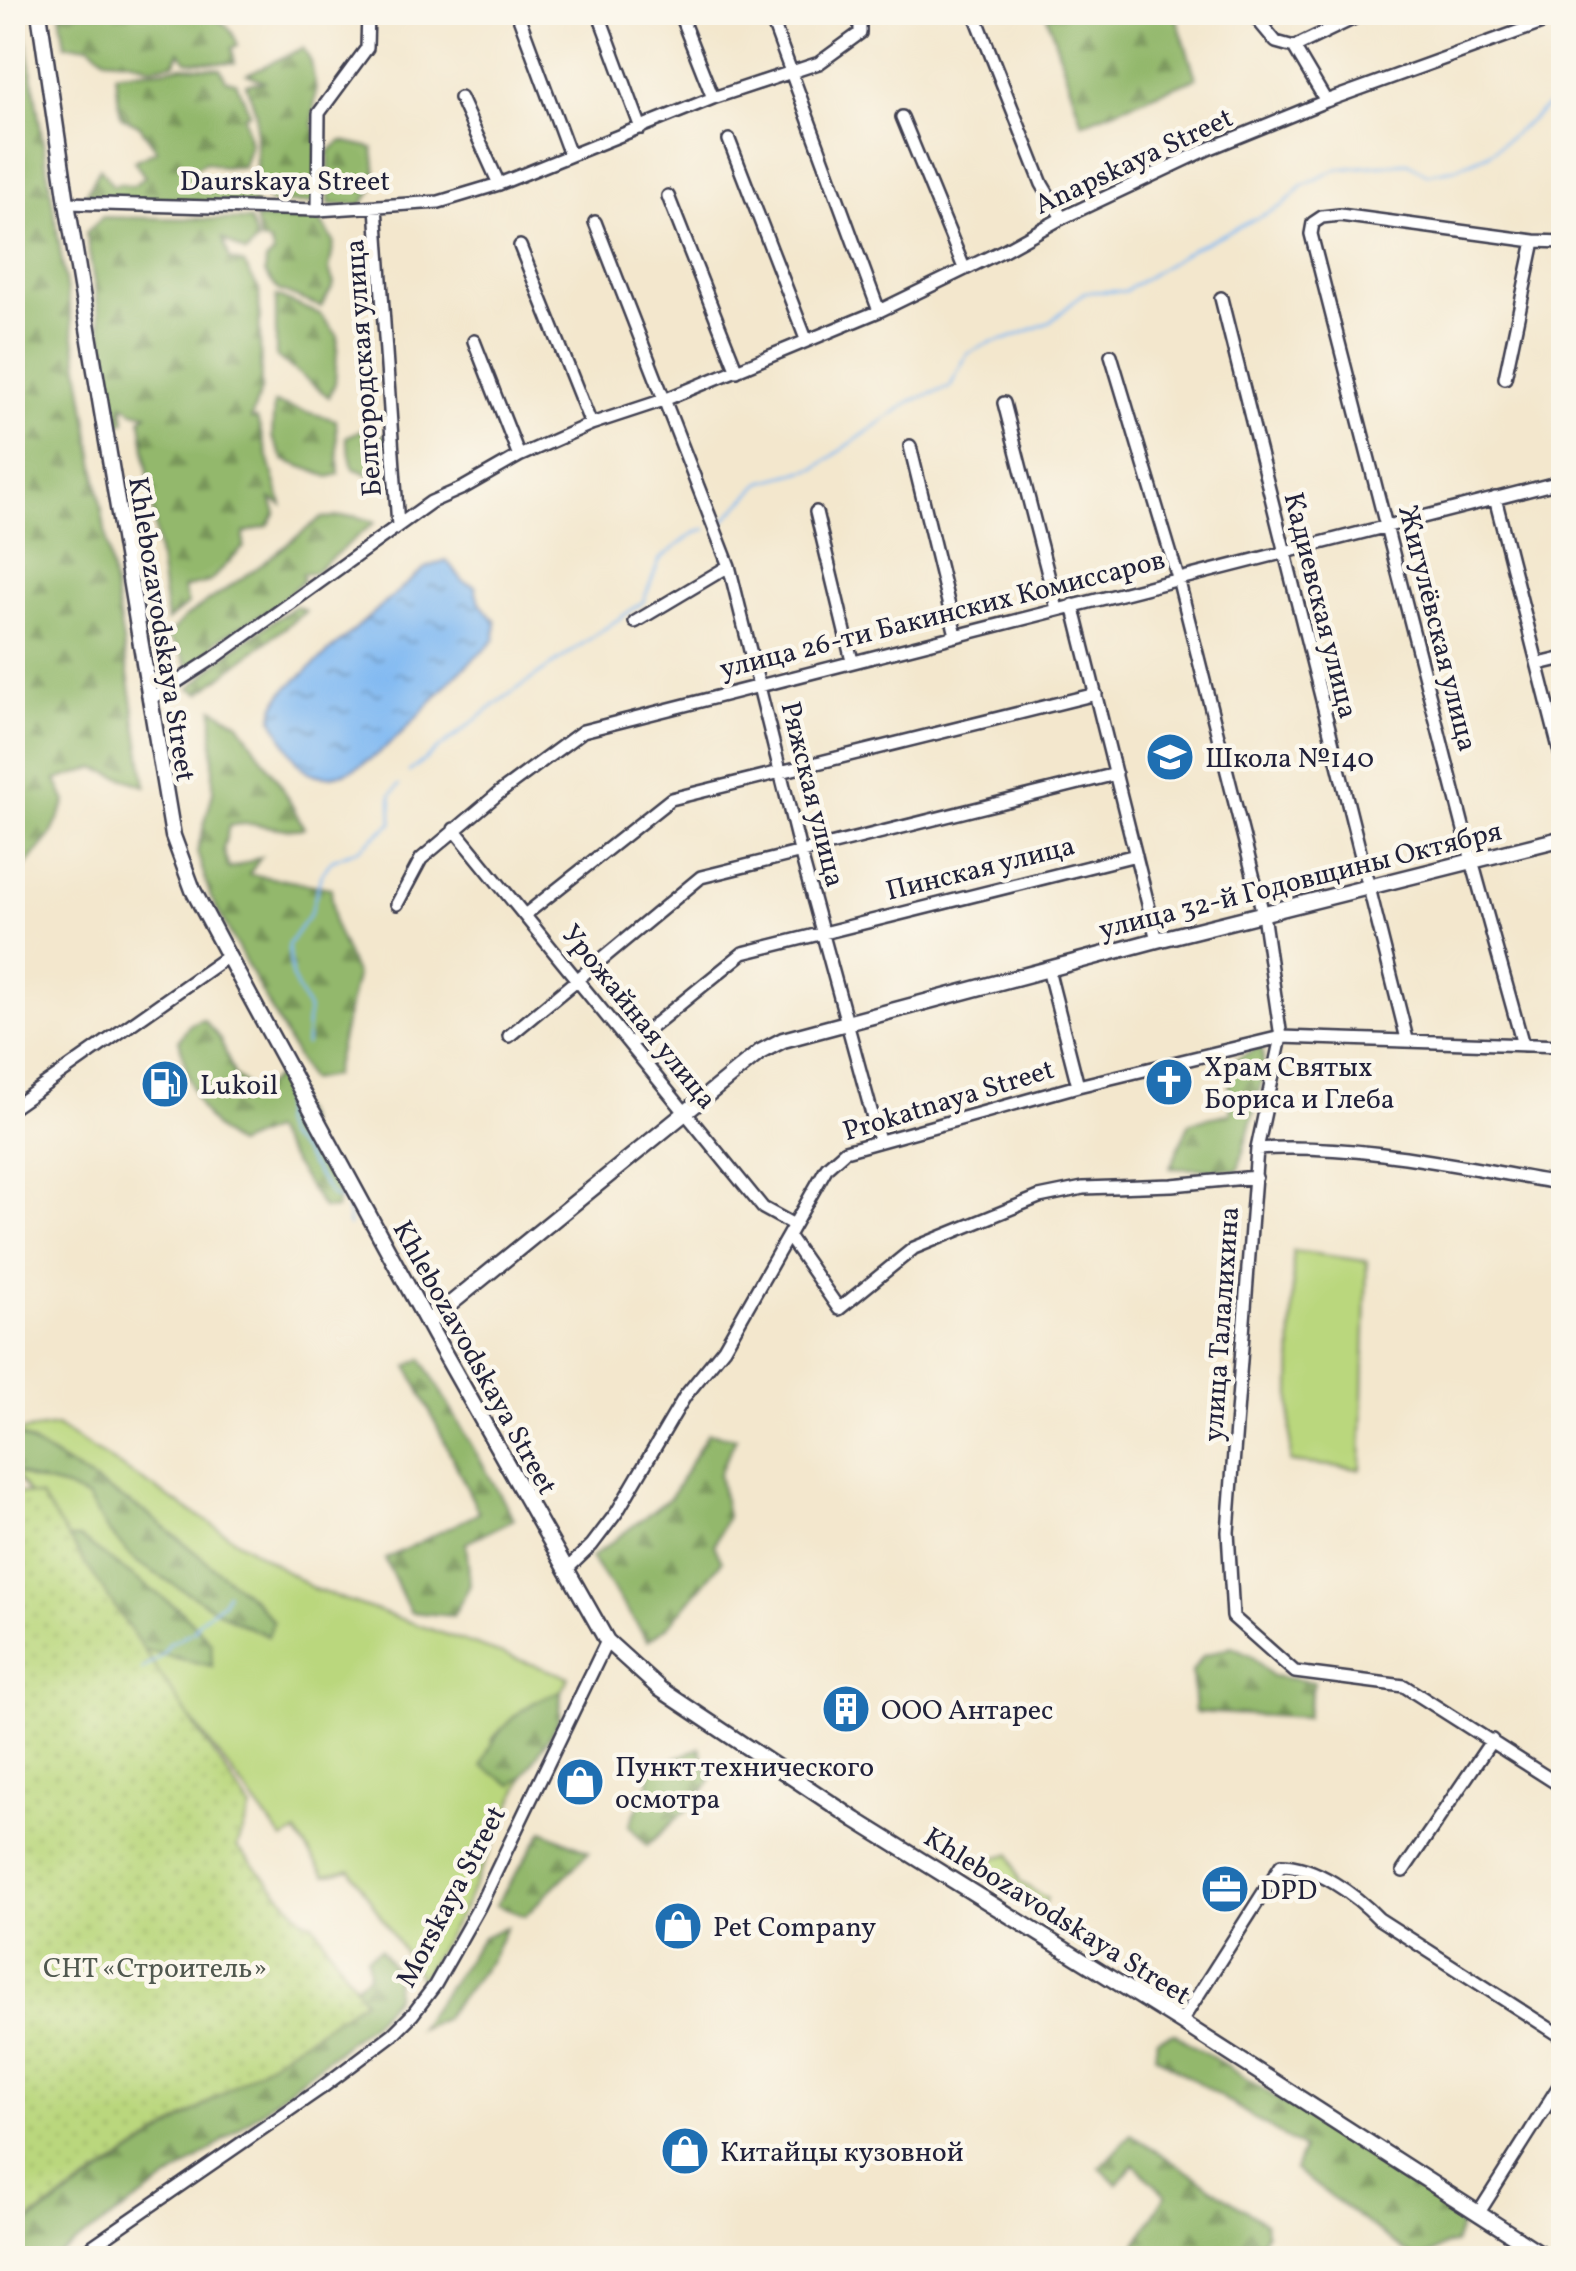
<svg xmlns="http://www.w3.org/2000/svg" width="1576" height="2271" viewBox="0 0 1576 2271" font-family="Vollkorn,serif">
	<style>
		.grass { fill: #bad77d; stroke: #6e7c5c; stroke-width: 2.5 }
		.forest { fill: url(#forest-firs); stroke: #5a6d54; stroke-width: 2.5 }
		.garden { fill: url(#garden-dots); stroke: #6e7c5c; stroke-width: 2.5 }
		.water { fill: url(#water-ripples); stroke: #526e96; stroke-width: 2.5 }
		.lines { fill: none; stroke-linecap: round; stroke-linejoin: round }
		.stream { stroke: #82baf2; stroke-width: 2.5 }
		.minor-casing { stroke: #414051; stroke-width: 16 }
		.major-casing { stroke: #414051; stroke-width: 19 }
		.minor { stroke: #fff; stroke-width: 11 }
		.major { stroke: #fff; stroke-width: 14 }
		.labels { text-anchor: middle; stroke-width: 9; stroke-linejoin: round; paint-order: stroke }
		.street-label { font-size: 28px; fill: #22223b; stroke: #fbf7ec }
		.poi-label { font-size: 28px; fill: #22223b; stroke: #fbf7ec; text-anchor: start }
		.park-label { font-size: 28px; fill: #50584f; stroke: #fbf7ec }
	</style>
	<defs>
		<pattern id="forest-firs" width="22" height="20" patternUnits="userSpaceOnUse" patternTransform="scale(2.5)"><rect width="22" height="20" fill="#93b86c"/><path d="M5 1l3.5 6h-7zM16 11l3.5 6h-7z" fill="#78955a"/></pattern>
		<pattern id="garden-dots" width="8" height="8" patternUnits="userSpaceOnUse" patternTransform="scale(2.5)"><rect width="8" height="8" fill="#bad77d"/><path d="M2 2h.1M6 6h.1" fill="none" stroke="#a0b86d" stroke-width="1.8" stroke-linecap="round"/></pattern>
		<pattern id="water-ripples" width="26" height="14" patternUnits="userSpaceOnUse" patternTransform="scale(2.5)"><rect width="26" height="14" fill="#82baf2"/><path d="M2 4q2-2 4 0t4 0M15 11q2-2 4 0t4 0" fill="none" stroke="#6a97c5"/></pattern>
	</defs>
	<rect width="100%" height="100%" fill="#fbf7ec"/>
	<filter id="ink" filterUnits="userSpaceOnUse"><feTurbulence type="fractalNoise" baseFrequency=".01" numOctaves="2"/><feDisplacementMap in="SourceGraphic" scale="20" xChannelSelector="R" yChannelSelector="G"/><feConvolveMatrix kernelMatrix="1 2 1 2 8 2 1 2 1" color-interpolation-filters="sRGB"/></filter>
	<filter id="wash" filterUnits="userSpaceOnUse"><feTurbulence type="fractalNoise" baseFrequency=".0048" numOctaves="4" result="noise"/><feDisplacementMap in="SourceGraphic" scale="40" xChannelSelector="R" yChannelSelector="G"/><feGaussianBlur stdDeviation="2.25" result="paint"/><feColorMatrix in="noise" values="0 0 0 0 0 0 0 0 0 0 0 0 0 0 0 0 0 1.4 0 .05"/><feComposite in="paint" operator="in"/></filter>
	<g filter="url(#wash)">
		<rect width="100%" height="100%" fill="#f3e7cd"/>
		<!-- grass -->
		<path class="grass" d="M1293 1251 1367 1261 1361 1469 1290 1462Z
			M56 1426 314 1589 569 1677 561 1691C531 1700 512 1718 491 1740L512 1784 524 1776 464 1908 421 1979 351 1870 325 1875 296 1833 283 1840 138 1649 212 1666 210 1642 60 1538 12 1470 31 1479 67 1488 88 1499 107 1530 137 1562 233 1620 267 1636 273 1621 255 1601 149 1515 15 1432Z
			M1010 1854 1020 1882 1047 1899 1039 1914 980 1873 983 1860Z"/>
		<!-- forest -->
		<path class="forest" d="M22 12 146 786 95 768 56 780 66 802 51 835 13 881 12 13Z
			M60 13H202L200 16C221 19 230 24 238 45L232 48 235 63 187 61 179 52 175 63 151 67 129 60 105 58 89 45H65Z
			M1046 13H1175L1196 78 1082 123Z
			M303 48 311 62 316 91 313 122 323 162 320 203H271L256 189V112L246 84 264 81 247 74Z
			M182 66 220 68 226 80 236 82 250 113 244 115 250 145 243 167H222L205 162 191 171 205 191H247L257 204 103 202 86 194 100 168 113 186 120 183 132 186 145 177 134 161 157 150 139 125 121 117 115 74C138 70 159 72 182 66Z
			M342 141 373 148 377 184 362 204 329 205V151Z
			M102 217 250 220 257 242 246 253 223 239 230 260 244 264 259 290 261 390 251 419H257L282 505 271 499 276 513 268 526 244 533V547L209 582 183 588 188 604 167 621 141 419 147 414 133 411 123 404 125 422 117 425 86 233Z
			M255 218 319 219 334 242 329 270 334 284 321 307 278 290 265 273 266 261 274 254 270 243 260 240Z
			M276 296 320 314 338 336 335 383 329 397 276 356Z
			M274 403 336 420 339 474 329 477 284 460 272 437Z
			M365 428 389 438V476L375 477 353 468 346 437Z
			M354 516 375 522 313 573 302 574 303 581 269 610 218 640 190 670 178 648 167 638 184 618 261 565 321 518Z
			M295 606 306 611 200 693 190 688 236 647Z
			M213 708 239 723 282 787 304 828C279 833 254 819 229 826L223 850 229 869 261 857 249 874 331 888 334 924 356 976 333 1076 309 1080 211 898 197 852 213 792Z
			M203 1019 220 1039 235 1076 257 1094 278 1075 305 1118V1135L338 1188 336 1209 323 1208 271 1130 236 1145C195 1117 191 1086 179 1040L190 1024Z
			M1262 1046 1264 1074 1238 1170 1170 1168 1190 1122 1231 1113 1228 1063Z
			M422 1359 514 1519 466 1543 470 1585 453 1616 410 1612 385 1559 479 1513 408 1366Z
			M13 1432 149 1515 255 1601 273 1622 268 1636 233 1620 137 1562 107 1530 88 1499 67 1488 31 1479 13 1470Z
			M708 1433 736 1438 719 1474 727 1516 714 1545 722 1561 668 1626 648 1641 591 1558 671 1497Z
			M60 1538H80L181 1611 211 1642 212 1666 138 1649Z
			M1231 1646 1251 1655 1272 1676 1314 1682 1306 1718 1195 1712 1192 1671 1203 1656Z
			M561 1691 560 1719 524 1776 512 1785 482 1766C495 1728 523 1703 561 1691Z
			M700 1748 711 1781 694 1803 647 1846 629 1825 649 1786 650 1768Z
			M543 1831 589 1852 525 1916 496 1905Z
			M506 1927 491 1959 443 2019 418 2029 483 1937Z
			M380 1949 396 1972 395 1996 373 2022 214 2148 54 2258H13V2233L363 2000 354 1985 369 1974 367 1957Z
			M1174 2033 1455 2211 1461 2226 1454 2243C1437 2245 1431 2259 1414 2258L1295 2170 1303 2149 1155 2055 1157 2039Z
			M1131 2134 1265 2223 1266 2233 1250 2258H1127L1166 2195 1134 2164 1117 2184 1100 2168Z"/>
		<!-- garden -->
		<path class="garden" d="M13 1492 40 1496 251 1809 237 1847 303 1919 313 1923 364 2000 13 2231Z"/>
		<!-- water -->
		<path class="water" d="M446 560 464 582 475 586C476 600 487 613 496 622L495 639C483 653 468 663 455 676 426 706 362 790 314 774 295 768 282 735 273 719L275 705 284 691 425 568Z"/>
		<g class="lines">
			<!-- stream -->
			<path class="stream" d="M722 523 762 482 816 468 911 401 950 387 967 354 991 342 1007 339 1050 322 1085 292 1125 291 1192 249 1282 206 1303 186 1337 169 1408 163 1427 174 1454 169 1489 154 1564 93
				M409 772 500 701 643 602 660 559 693 534 706 529
				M306 1045 308 1010 292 977 288 945 311 912 321 875 332 860 359 849 392 823 391 795 399 785
				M285 1086 281 1123 286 1138 302 1152 332 1196 346 1201 349 1226
				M142 1670 162 1655 170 1643 194 1631 200 1620 223 1602 227 1593"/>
		</g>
	</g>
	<g filter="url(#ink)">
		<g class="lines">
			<!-- minor casing -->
			<g class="minor-casing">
				<path id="minor" d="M517 12 570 155
					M598 12 641 128
					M679 12 713 98
					M769 12 879 311
					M974 12 1042 184 1062 218
					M1251 12 1276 42 1294 47 1326 101
					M1294 47 1367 12
					M460 98 499 184
					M902 117 964 268
					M729 140 806 339
					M668 196 737 371
					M67 203 318 210 439 202 499 184 713 98 819 63 860 33V12
					M376 207 398 526
					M318 210 319 113 367 48 368 12
					M595 222 729 566
					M520 246 591 424
					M1221 298 1407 1039
					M474 341 519 456
					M1111 355 1178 578 1263 914 1281 1037 1257 1149 1228 1532 1233 1617 1295 1672 1404 1686 1564 1788
					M1505 378 1534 241
					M1004 403 1057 609
					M910 446 956 635
					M1495 498 1564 768
					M816 512 852 661
					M1073 605 1157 940
					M635 622 729 566 800 851 879 1140
					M1539 664 1564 658
					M149 700 214 658 431 502 463 488 519 456 591 424 664 400 879 311 1004 250 1062 218 1208 149 1326 101 1564 15
					M454 829 763 1208 794 1225
					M397 904 421 859 499 793 583 731 1564 481
					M526 914 671 799 1096 694
					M1048 969 1078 1086
					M509 1036 701 877 1116 774
					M632 1043 743 953 1136 855
					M1523 1045 1472 861 1311 234 1313 223 1322 217 1340 215 1534 241 1564 242
					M12 1108 228 956
					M1257 1149C1360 1143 1462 1167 1564 1184
					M789 1237 839 1309 914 1248 1039 1197 1083 1188 1172 1185 1256 1177
					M566 1570 592 1545 617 1512 685 1396 724 1348 827 1167 845 1151 1078 1086 1281 1037 1564 1046
					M1403 1871 1492 1740
					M1181 2022 1281 1865C1315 1865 1356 1895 1379 1919L1564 2038
					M1478 2214 1564 2078
					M75 2258 320 2089 393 2034 413 2014 435 1985 479 1907 607 1641"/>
			</g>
			<!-- major casing -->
			<g class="major-casing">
				<path id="major" d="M39 12 67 203 173 836 193 890 228 956 434 1335 607 1641 660 1689 856 1820 1181 2022 1548 2258
					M427 1323 760 1052 783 1040 1157 940 1564 838"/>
			</g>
			<!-- minor -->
			<use href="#minor" class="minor"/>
			<!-- major -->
			<use href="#major" class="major"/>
		</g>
	</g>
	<!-- icons -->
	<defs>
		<g id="school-disc" transform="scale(2.5)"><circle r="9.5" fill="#1f6fb2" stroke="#fbf7ec"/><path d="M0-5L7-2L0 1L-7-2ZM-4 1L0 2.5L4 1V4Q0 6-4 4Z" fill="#fff"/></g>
		<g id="church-disc" transform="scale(2.5)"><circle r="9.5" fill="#1f6fb2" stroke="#fbf7ec"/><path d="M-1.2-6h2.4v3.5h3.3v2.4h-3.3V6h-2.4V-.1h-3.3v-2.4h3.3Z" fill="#fff"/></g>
		<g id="fuel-disc" transform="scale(2.5)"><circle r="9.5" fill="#1f6fb2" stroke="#fbf7ec"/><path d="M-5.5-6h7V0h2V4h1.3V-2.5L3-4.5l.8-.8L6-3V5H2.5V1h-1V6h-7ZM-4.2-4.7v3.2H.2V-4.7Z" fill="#fff"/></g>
		<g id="building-disc" transform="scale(2.5)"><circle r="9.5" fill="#1f6fb2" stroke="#fbf7ec"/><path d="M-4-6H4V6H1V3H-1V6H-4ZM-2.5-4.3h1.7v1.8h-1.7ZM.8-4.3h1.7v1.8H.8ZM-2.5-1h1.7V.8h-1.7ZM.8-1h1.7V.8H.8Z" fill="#fff"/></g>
		<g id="shop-disc" transform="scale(2.5)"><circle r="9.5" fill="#1f6fb2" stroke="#fbf7ec"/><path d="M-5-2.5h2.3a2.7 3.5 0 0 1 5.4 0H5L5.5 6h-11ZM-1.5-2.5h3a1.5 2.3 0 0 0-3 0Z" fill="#fff"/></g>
		<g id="office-disc" transform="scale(2.5)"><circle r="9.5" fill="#1f6fb2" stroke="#fbf7ec"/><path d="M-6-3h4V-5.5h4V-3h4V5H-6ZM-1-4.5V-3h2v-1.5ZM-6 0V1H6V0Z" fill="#fff"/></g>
	</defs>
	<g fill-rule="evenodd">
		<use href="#school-disc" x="1170" y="757"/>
		<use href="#church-disc" x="1169" y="1082"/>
		<use href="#fuel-disc" x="165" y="1084"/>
		<use href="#building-disc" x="846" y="1709"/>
		<use href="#shop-disc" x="580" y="1782"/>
		<use href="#office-disc" x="1225" y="1889"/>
		<use href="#shop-disc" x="678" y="1926"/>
		<use href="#shop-disc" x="685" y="2151"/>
	</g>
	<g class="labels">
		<!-- street labels -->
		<g class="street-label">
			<text transform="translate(1133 160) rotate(-25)" y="10">Anapskaya Street</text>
			<text x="285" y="190">Daurskaya Street</text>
			<text transform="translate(362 368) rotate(-94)" y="10">Белгородская улица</text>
			<text transform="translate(1322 605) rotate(76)" y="10">Кадиевская улица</text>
			<text transform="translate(942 613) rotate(-14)" y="10">улица 26-ти Бакинских Комиссаров</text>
			<text transform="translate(1439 628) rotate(76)" y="10">Жигулёвская улица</text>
			<text transform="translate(163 629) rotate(81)" y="10">Khlebozavodskaya Street</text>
			<text transform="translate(814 794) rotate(76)" y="10">Ряжская улица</text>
			<text transform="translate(980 867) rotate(-14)" y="10">Пинская улица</text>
			<text transform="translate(1300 879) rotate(-14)" y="10">улица 32-й Годовщины Октября</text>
			<text transform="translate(640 1016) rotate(51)" y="10">Урожайная улица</text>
			<text transform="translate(948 1099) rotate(-17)" y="10">Prokatnaya Street</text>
			<text transform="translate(1220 1324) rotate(-86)" y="10">улица Талалихина</text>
			<text transform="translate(476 1357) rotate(61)" y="10">Khlebozavodskaya Street</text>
			<text transform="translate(450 1896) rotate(-62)" y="10">Morskaya Street</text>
			<text transform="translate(1058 1915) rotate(32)" y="10">Khlebozavodskaya Street</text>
		</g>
		<!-- poi labels -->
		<g class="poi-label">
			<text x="1205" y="767">Школа №140</text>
			<text x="1204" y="1076">Храм Святых<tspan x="1204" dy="32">Бориса и Глеба</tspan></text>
			<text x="200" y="1094">Lukoil</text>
			<text x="881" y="1719">ООО Антарес</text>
			<text x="615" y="1776">Пункт технического<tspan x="615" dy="32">осмотра</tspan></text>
			<text x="1260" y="1899">DPD</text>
			<text x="713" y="1936">Pet Company</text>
			<text x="720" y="2161">Китайцы кузовной</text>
		</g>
		<!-- park labels -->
		<g class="park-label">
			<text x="155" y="1977">СНТ «Строитель»</text>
		</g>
	</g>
	<!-- margin -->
	<rect width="1576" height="2271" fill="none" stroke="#fbf7ec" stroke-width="50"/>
</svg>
